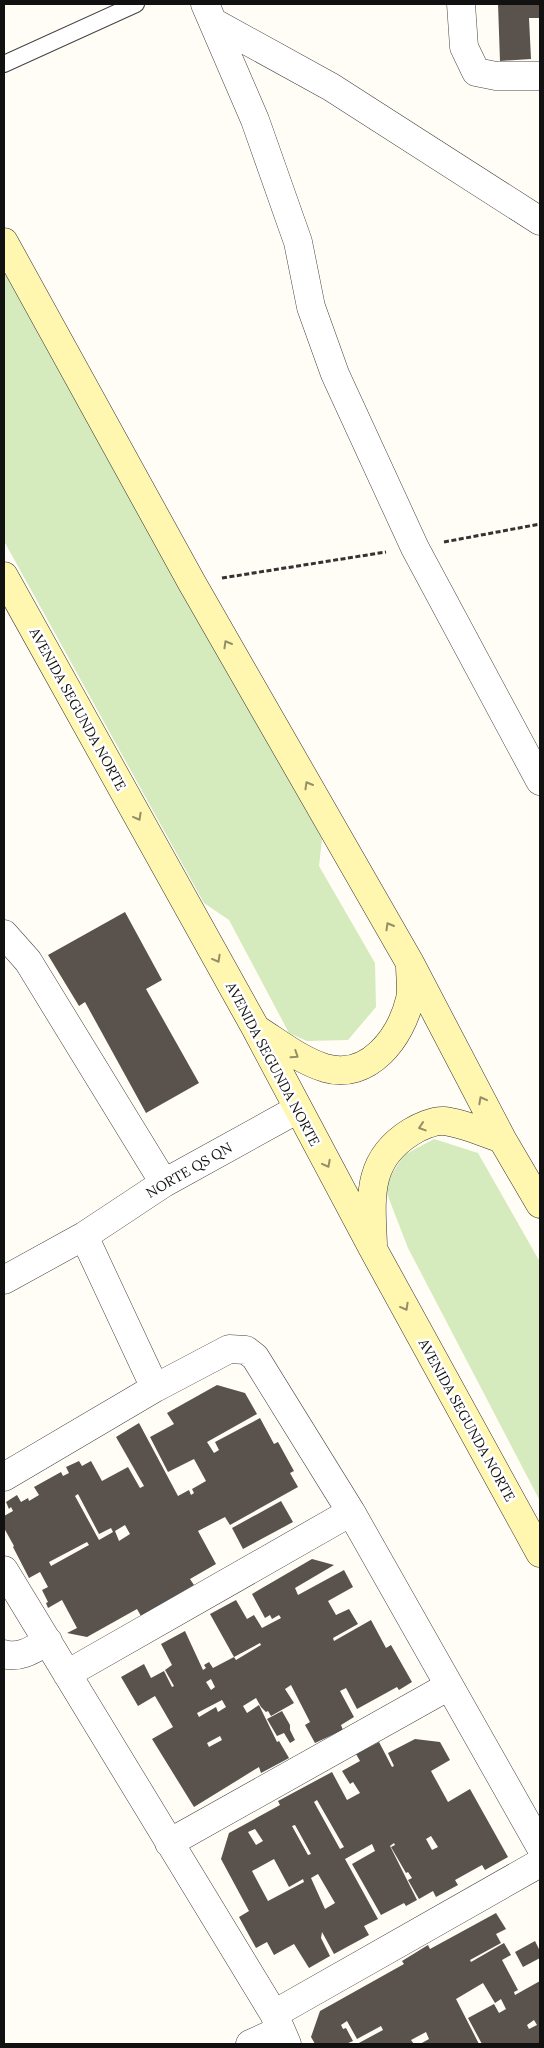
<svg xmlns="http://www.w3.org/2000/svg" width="544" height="2048" viewBox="0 0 544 2048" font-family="Lora,serif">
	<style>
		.green { fill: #d5ebbd }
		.building { fill: #5a524d; fill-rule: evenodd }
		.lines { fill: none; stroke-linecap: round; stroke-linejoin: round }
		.service-casing { stroke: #444; stroke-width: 18 }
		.minor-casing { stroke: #444; stroke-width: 29 }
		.secondary-casing { stroke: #333; stroke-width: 29 }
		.path { stroke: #333; stroke-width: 3; stroke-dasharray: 5 2.5; stroke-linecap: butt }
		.service { stroke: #fff; stroke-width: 16 }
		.minor { stroke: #fff; stroke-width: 28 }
		.secondary { stroke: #fff6b0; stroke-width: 28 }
		.oneway { stroke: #948f68 }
		.labels { text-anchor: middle; stroke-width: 5; stroke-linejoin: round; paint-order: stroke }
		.street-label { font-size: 14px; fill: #111; stroke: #fff }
	</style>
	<rect width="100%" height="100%" fill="#fffdf5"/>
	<!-- green -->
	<path class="green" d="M4 265 322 839 319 866 375 963 376 1007 348 1040 307 1041 289 1033 229 920 204 903 4 541Z
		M434 1139 478 1153 540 1262V1501L408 1248 384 1186 404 1155Z"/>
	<!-- building -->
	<path class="building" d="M498 4H540V18H529L531 59 500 61Z
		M125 912 162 980 146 989 199 1083 146 1113 85 1002 79 1006 48 955Z
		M217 1385 245 1393 257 1414 207 1442 214 1453 219 1450 215 1442 260 1418 274 1444 278 1442 294 1471 290 1473 298 1487 230 1525 225 1517 198 1531 216 1564 190 1579 194 1585 141 1616 137 1609 87 1637 67 1633 77 1628 62 1600 48 1608 46 1603 48 1602 42 1590 48 1587 40 1572 29 1578 13 1547 14 1546 4 1528V1516L13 1511 11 1507 9 1509 6 1502 17 1495 21 1502 28 1498 29 1501 39 1495 34 1487 61 1472 63 1476 69 1473 66 1467 79 1461 82 1466 91 1461 102 1481 128 1467 140 1488 144 1486 116 1437 139 1423 178 1496 189 1490 191 1495 194 1493 192 1489 206 1481 194 1459 168 1472 150 1437 174 1424 167 1413ZM78 1494 99 1534 111 1528 113 1532 99 1540 75 1496ZM125 1525 130 1534 119 1541 115 1531ZM87 1542 89 1545 51 1566 49 1562Z
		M281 1501 293 1522 243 1549 232 1528Z
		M312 1559 334 1565 295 1588 298 1595 344 1570 353 1587 328 1601 336 1615 349 1609 358 1624 333 1638 334 1641 371 1620 386 1648 391 1645 412 1682 399 1690 397 1687 357 1709 346 1688 340 1691 354 1717 341 1725 343 1730 315 1743 305 1725 310 1722 291 1685 285 1689 294 1703 271 1716 268 1711 266 1712 261 1707 256 1698 243 1706 247 1713 259 1705 277 1742 279 1741 289 1758 261 1773 259 1767 194 1807 152 1739 173 1727 155 1696 138 1706 121 1677 144 1664 151 1678 164 1671 172 1687 174 1686 165 1670 172 1665 161 1644 185 1631 203 1670 206 1668 204 1665 209 1662 213 1668 234 1657 236 1660 261 1645 260 1643 234 1657 210 1614 236 1600 247 1619 254 1615 262 1628 281 1618 279 1615 272 1619 270 1615 265 1618 252 1594ZM211 1679 215 1687 211 1690 206 1682ZM222 1700 226 1707 218 1712 216 1707 199 1717 197 1713ZM220 1736 222 1740 209 1747 207 1743Z
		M282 1711 290 1725V1730L295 1740 290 1743 284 1733 277 1736 267 1719Z
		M415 1739 440 1742 450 1760 431 1771 448 1802 470 1789 508 1857 485 1870 482 1865 455 1880 458 1885 436 1897 433 1891 419 1899 408 1880 412 1878 408 1872 406 1873 391 1847 395 1845 394 1843 390 1846 417 1900 406 1906 404 1903 381 1915 352 1864 375 1851 372 1844 345 1859 378 1919 364 1926 369 1935 334 1954 322 1932 321 1938 330 1956 309 1968 294 1944 274 1955 267 1942 256 1948 239 1917 249 1911 221 1859 229 1833 280 1805 278 1801 332 1772 347 1800 360 1793 353 1782 350 1784 342 1771 360 1761 356 1754 379 1742 392 1767 394 1766 388 1753ZM317 1800 344 1847 340 1849 314 1802ZM295 1825 311 1854 308 1855 292 1826ZM255 1829 263 1841 256 1845 248 1832ZM431 1836 438 1847 432 1850 426 1839ZM274 1859 289 1887 303 1879 304 1882 268 1901 252 1871ZM318 1874 335 1903 325 1909 311 1878Z
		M496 1913 506 1929 496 1934 501 1943 470 1960 471 1962 504 1943 511 1955 502 1960 518 1990 514 1992 515 1995 540 1981V2044H482L468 2018 494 2004 499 2013 506 2009 501 1999 495 2003 483 1983 456 1999 479 2044H420L429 2039 426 2032 411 2040 414 2044H357L383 2030 381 2026 357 2039 347 2021 341 2025 343 2029 346 2028 353 2041 346 2044H315L311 2037 320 2011 404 1964 402 1961 428 1945 430 1949ZM534 2020 537 2025 529 2029 527 2025Z
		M535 1941 540 1951V1958L523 1967 515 1952Z"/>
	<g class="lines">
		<!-- service casing -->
		<g class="service-casing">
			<path id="service" d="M4 64 136 4"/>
		</g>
		<!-- minor casing -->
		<g class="minor-casing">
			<path id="minor" d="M205 4 255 120 298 242 311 307 335 374 415 548 540 781
				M461 4 464 47 476 72 496 76H540
				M213 22 331 87 540 221
				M4 934 28 961 164 1183
				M84 1236 155 1388
				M4 1280 84 1236 164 1183 298 1109
				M4 1477 155 1388 229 1349 246 1350 255 1357 351 1512 540 1846
				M4 1570 274 2014 287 2044
				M4 1654C20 1659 34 1649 48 1641
				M67 1674 351 1512
				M169 1843 449 1686
				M274 2014 540 1863
				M250 2044 281 2030"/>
		</g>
		<!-- secondary casing -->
		<g class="secondary-casing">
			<path id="secondary" d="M4 242 192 583 410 963 502 1139 540 1204
				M4 576 255 1027 373 1249 540 1553
				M258 1030C280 1044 300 1060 325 1068 369 1081 401 1037 410 999 412 989 410 976 410 965
				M373 1244C371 1197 366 1160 411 1132 419 1127 434 1120 444 1121 463 1123 484 1133 502 1139"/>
		</g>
		<!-- path -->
		<path class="path" d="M444 542 540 524
			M222 578 386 552"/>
		<!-- service -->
		<use href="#service" class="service"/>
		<!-- minor -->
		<use href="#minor" class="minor"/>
		<!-- secondary -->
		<use href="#secondary" class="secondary"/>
	</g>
	<!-- one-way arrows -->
	<defs><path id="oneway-chevron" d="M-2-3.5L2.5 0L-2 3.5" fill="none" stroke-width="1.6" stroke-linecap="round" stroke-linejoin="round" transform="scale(1.25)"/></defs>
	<g class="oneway">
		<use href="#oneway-chevron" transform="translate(227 644) rotate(-120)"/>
		<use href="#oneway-chevron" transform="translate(308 785) rotate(-120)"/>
		<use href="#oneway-chevron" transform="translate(138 817) rotate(61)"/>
		<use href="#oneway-chevron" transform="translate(389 926) rotate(-120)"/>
		<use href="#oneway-chevron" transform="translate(217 959) rotate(61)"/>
		<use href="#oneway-chevron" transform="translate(295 1055) rotate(33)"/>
		<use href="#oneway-chevron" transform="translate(482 1100) rotate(-118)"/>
		<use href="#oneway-chevron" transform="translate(422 1127) rotate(162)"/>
		<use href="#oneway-chevron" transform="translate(327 1164) rotate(62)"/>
		<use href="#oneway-chevron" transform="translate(405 1307) rotate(61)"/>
	</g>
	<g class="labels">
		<!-- street labels -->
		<g class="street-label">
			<text transform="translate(78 709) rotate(61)" y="5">AVENIDA SEGUNDA NORTE</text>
			<text transform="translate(273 1064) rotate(62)" y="5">AVENIDA SEGUNDA NORTE</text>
			<text transform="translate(189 1170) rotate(-30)" y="5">NORTE QS QN</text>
			<text transform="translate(467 1420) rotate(61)" y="5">AVENIDA SEGUNDA NORTE</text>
		</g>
	</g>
	<!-- border -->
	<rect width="544" height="2048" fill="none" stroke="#111111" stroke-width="10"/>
</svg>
